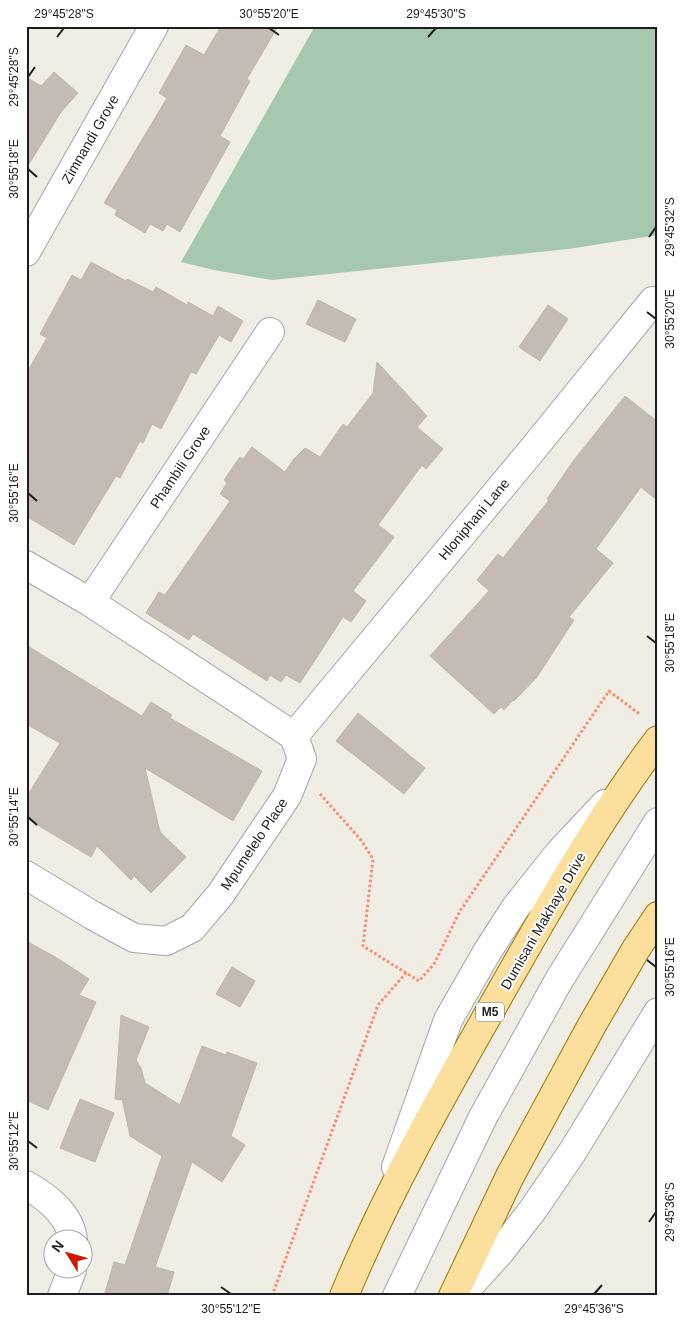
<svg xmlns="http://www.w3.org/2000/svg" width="684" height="1322" viewBox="0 0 684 1322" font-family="Helvetica,sans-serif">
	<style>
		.cemetery { fill: #a6c8af }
		.building { fill: #c4bcb4; stroke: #c1b5a7 }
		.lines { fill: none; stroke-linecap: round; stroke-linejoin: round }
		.minor-casing { stroke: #a5a5a5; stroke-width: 30 }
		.major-casing { stroke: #987800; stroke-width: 30 }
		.path { stroke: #f98b6b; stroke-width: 3; stroke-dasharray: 2.5 2.5; stroke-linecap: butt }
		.minor { stroke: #fff; stroke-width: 28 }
		.major { stroke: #fcde9d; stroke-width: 28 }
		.ticks { fill: none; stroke: #1e1e1e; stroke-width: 2 }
		.labels { text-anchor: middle; stroke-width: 4; stroke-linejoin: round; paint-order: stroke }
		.shield { fill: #fff; stroke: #626262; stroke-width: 1 }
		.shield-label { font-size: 12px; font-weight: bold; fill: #1e1e1e }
		.street-label { font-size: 14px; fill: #1e1e1e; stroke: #fff }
		.neatline { fill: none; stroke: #1e1e1e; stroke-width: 2 }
		.ticks-label { font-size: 12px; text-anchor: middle; fill: #1e1e1e }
	</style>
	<rect width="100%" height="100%" fill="#efede4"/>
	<!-- cemetery -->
	<path class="cemetery" d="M315 26H658V235L568 249 272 280 214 270 181 262Z"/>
	<!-- building -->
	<path class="building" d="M221 26H278L247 79 250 81 220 136 230 142 180 232 167 224 163 231 150 224 145 233 115 215 117 210 104 203 167 98 159 93 186 45 204 55Z
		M54 72 78 93 61 112 26 169V77L41 86Z
		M91 262 126 281 127 279 153 292 156 287 187 305 188 302 213 316 218 306 243 321 231 342 219 335 196 374 191 372 161 429 152 424 143 443 140 441 120 478 116 476 74 545 26 516V374L47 338 40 334 72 275 81 280Z
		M318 300 356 319 345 342 306 324Z
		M548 305 568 319 540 361 519 347Z
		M377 362 427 416 417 427 443 449 426 469 422 465 378 525 394 537 353 591 366 601 351 622 343 617 300 683 286 675 281 682 270 675 267 681 193 634 189 640 146 613 159 592 165 595 230 501 220 494 227 483 224 480 240 457 243 459 252 447 285 472 293 460 305 448 320 457 343 424 347 427 373 393Z
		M625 396 658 422V501L641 487 596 549 613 563 569 617 574 620 537 677 514 701 513 700 504 710 501 707 494 714 430 656 489 591 477 580 498 554 503 558 549 500 547 499 574 460Z
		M26 645 142 716 151 702 172 715 170 718 262 771 233 821 145 768 160 832 186 857 151 893 134 876 131 880 97 846 91 857 26 818V798L60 743 26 724Z
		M358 713 425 768 404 794 336 741Z
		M26 941 57 958 89 979 79 995 96 1002 48 1110 26 1100Z
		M232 967 255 981 240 1007 216 994Z
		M121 1015 149 1027 136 1060 141 1068 145 1083 180 1105 202 1046 226 1055 227 1052 257 1063 231 1136 245 1145 222 1182 192 1162 155 1267 174 1272 167 1296H104L114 1262 125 1265 162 1156 130 1136 122 1098 121 1100 115 1099Z
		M80 1099 114 1113 95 1162 60 1148Z"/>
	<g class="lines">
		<!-- minor casing -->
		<g class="minor-casing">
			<path id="minor" d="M26 252 154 26
				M26 565 90 602 294 736 302 759 287 796 220 895 192 928 166 941 134 938 92 915 26 875
				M90 602 270 332
				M294 736 533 449 653 301
				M396 1167 448 1020 487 952 516 907 559 853 605 804
				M26 1185C47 1197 70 1214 73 1240
				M62 1296 72 1270
				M397 1296 483 1117 559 980 658 822
				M460 1296 500 1252 532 1211 573 1151 658 1012"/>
		</g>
		<!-- major casing -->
		<g class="major-casing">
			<path id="major" d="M344 1296C387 1192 443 1094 498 997 548 909 597 821 658 740
				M453 1296 510 1176 592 1025 636 949 658 916"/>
		</g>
		<!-- path -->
		<path class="path" d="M320 794 361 840 373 859 363 946 419 981 434 964 460 911 609 691 641 715
			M272 1296 378 1005 406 973"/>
		<!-- minor -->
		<use href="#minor" class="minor"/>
		<!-- major -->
		<use href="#major" class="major"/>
	</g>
	<!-- ticks -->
	<path class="ticks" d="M269 28 279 35M57 37 64 28M428 37 436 28M28 77 35 67M28 169 37 177M649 237 656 227M647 312 656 319M28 493 37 501M647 636 656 643M28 817 37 825M647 960 656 967M28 1141 37 1148M649 1222 656 1212M221 1287 231 1294M594 1294 602 1285"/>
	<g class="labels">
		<!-- shield labels -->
		<rect class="shield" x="476" y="1002.5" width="28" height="19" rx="4"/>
		<g class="shield-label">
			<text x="490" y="1016">M5</text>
		</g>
		<!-- street labels -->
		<g class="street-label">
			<text transform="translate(90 139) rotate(-60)" y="5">Zimnandi Grove</text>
			<text transform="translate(180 467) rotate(-56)" y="5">Phambili Grove</text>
			<text transform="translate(474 519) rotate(-50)" y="5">Hloniphani Lane</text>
			<text transform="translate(254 844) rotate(-56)" y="5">Mpumelelo Place</text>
			<text transform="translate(543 921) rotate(-60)" y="5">Dumisani Makhaye Drive</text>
		</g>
	</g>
	<!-- border -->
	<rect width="684" height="1322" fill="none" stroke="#ffffff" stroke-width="55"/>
	<!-- north arrow -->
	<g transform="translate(68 1254) rotate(307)"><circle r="24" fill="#ffffff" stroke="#a5a5a5"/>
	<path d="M0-4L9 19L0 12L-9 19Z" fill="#cc1900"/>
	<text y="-8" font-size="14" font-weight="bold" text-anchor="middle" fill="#1e1e1e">N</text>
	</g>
	<rect x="28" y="28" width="628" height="1266" class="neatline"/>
	<g class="ticks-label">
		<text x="64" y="18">29°45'28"S</text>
		<text x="269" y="18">30°55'20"E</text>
		<text x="436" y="18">29°45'30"S</text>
		<text transform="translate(14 77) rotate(-90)" y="4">29°45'28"S</text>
		<text transform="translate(14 169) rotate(-90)" y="4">30°55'18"E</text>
		<text transform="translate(670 227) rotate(-90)" y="4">29°45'32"S</text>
		<text transform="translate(670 319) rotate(-90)" y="4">30°55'20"E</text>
		<text transform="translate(14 493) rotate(-90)" y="4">30°55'16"E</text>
		<text transform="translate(670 643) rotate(-90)" y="4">30°55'18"E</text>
		<text transform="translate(14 817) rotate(-90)" y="4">30°55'14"E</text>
		<text transform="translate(670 967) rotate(-90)" y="4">30°55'16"E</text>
		<text transform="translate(14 1141) rotate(-90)" y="4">30°55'12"E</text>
		<text transform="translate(670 1212) rotate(-90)" y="4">29°45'36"S</text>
		<text x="231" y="1313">30°55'12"E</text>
		<text x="594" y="1313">29°45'36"S</text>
	</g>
</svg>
